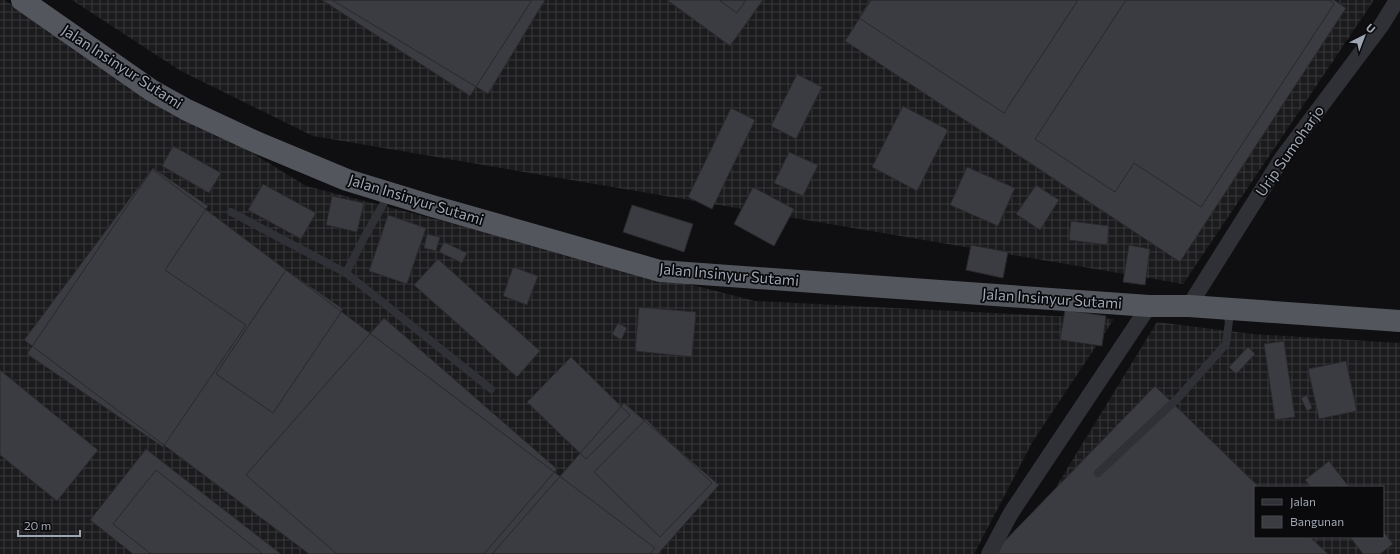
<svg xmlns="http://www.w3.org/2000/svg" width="1400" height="554" viewBox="0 0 1400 554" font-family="Commissioner,sans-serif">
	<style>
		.industrial { fill: url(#industrial-grid); fill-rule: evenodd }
		.building { fill: #3b3c41; stroke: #29292d }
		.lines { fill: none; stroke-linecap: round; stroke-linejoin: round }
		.service { stroke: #303136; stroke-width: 8 }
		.minor { stroke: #303136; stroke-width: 16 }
		.trunk { stroke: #54565e; stroke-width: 22 }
		.labels { text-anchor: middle; stroke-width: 3.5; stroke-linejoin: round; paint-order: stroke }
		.street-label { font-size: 15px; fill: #9fa6b3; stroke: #0a0a0c }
	</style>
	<defs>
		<pattern id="industrial-grid" width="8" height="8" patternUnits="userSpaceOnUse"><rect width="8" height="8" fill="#1b1b1e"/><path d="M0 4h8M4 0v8" fill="none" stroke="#39393c"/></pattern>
	</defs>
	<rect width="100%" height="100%" fill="#0f0f11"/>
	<!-- industrial -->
	<path class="industrial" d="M0 0H4L306 186 755 301 1114 319 1033 441 974 554H0Z
		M72 0H1374L1183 284 313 136 181 71Z
		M1157 322 1253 334 1400 343V554H1015ZM1255 487H1383V537H1255Z"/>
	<!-- building -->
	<path class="building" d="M322 0H532L470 96Z
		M332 0H545L488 94Z
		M667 0H763L730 46Z
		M719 0H746L737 13Z
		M870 0H1078L1004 113 859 18Z
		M871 0H1334L1346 8 1180 262 845 41Z
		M1126 0H1329L1334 4 1201 207 1134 163 1115 192 1035 139Z
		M797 74 822 87 796 139 771 126Z
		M903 106 948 130 917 191 872 167Z
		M731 108 755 120 712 209 688 197Z
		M173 146 221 173 209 193 162 166Z
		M789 152 818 165 803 196 774 183Z
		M967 167 1015 188 998 226 950 205Z
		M153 168 208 206 165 270 246 325 163 447 27 354Z
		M152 169 655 548 650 554H309L24 340Z
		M263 184 316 213 301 239 248 210Z
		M1036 185 1059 200 1040 230 1016 214Z
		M753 187 794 209 774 246 734 224Z
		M332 196 364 203 357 232 326 225Z
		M632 205 693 224 684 252 623 232Z
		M388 215 426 228 407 284 369 271Z
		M1071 221 1109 226 1107 245 1069 240Z
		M427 234 440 237 436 251 424 248Z
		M444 242 467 253 462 263 439 252Z
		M971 245 1008 252 1003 278 966 270Z
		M1129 245 1150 249 1145 285 1123 282Z
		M438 259 540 351 517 377 414 285Z
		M513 267 538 276 527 305 503 296Z
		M286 270 343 309 273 413 216 374Z
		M639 307 696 312 692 357 635 351Z
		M1065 310 1106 316 1102 346 1060 340Z
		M384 318 557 469 484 554H337L246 475Z
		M618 323 627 328 621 340 612 334Z
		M1284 341 1295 417 1275 420 1264 344Z
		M1248 347 1255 354 1236 374 1229 367Z
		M571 357 630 415 586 459 527 402Z
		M1346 361 1357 411 1319 419 1308 369Z
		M0 370 98 450 57 501 0 455Z
		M1155 386 1259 487H1255V537H1310L1328 554H992Z
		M1307 395 1312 408 1307 411 1301 398Z
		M624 403 719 485 658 554H492Z
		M646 419 712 483 660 537 594 472Z
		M146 449 281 554H133L90 520Z
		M1329 461 1349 487H1311L1305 480Z
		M156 470 263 554H151L113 524Z
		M1383 531 1393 544 1380 554H1363L1350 537H1383Z"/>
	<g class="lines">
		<!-- service -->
		<path class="service" d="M231 212 346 273 365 236 389 194
			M346 273 491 389
			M1098 473 1178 398 1226 344 1229 321 1225 311"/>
		<!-- minor -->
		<path class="minor" d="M1189 306 1282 158 1381 26 1397 0
			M989 554 1011 513 1149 306"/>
		<!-- trunk -->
		<path class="trunk" d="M22 0 151 90 187 110 258 143 347 180 432 206 660 271 1149 306H1189L1400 321"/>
	</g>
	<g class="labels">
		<!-- street labels -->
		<g class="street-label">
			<text transform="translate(122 67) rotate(33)" y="5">Jalan Insinyur Sutami</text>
			<text transform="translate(1290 151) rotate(-55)" y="5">Urip Sumoharjo</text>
			<text transform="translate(416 200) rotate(17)" y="5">Jalan Insinyur Sutami</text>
			<text transform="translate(729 275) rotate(5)" y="5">Jalan Insinyur Sutami</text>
			<text transform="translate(1052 299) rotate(4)" y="5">Jalan Insinyur Sutami</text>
		</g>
	</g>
	<!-- legend -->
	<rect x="1254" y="486" width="130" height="52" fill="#0a0a0c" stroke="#46484f"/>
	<rect x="1262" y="499" width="20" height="6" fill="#303136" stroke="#46484f"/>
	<text x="1290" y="506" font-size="12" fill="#9fa6b3">Jalan</text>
	<rect x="1262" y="516" width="20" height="12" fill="#3b3c41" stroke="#46484f"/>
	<text x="1290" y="526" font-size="12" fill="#9fa6b3">Bangunan</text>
	<!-- north arrow -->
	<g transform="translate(1364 36) rotate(42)" stroke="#0a0a0c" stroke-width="3" paint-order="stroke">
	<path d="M0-3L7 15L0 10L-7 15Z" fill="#9fa6b3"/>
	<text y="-6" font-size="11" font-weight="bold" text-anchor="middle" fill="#9fa6b3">U</text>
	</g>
	<!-- scale -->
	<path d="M18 530v6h62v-6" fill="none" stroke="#9fa6b3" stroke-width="2"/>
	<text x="24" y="530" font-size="12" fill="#9fa6b3" stroke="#0a0a0c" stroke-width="3" paint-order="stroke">20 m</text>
</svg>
